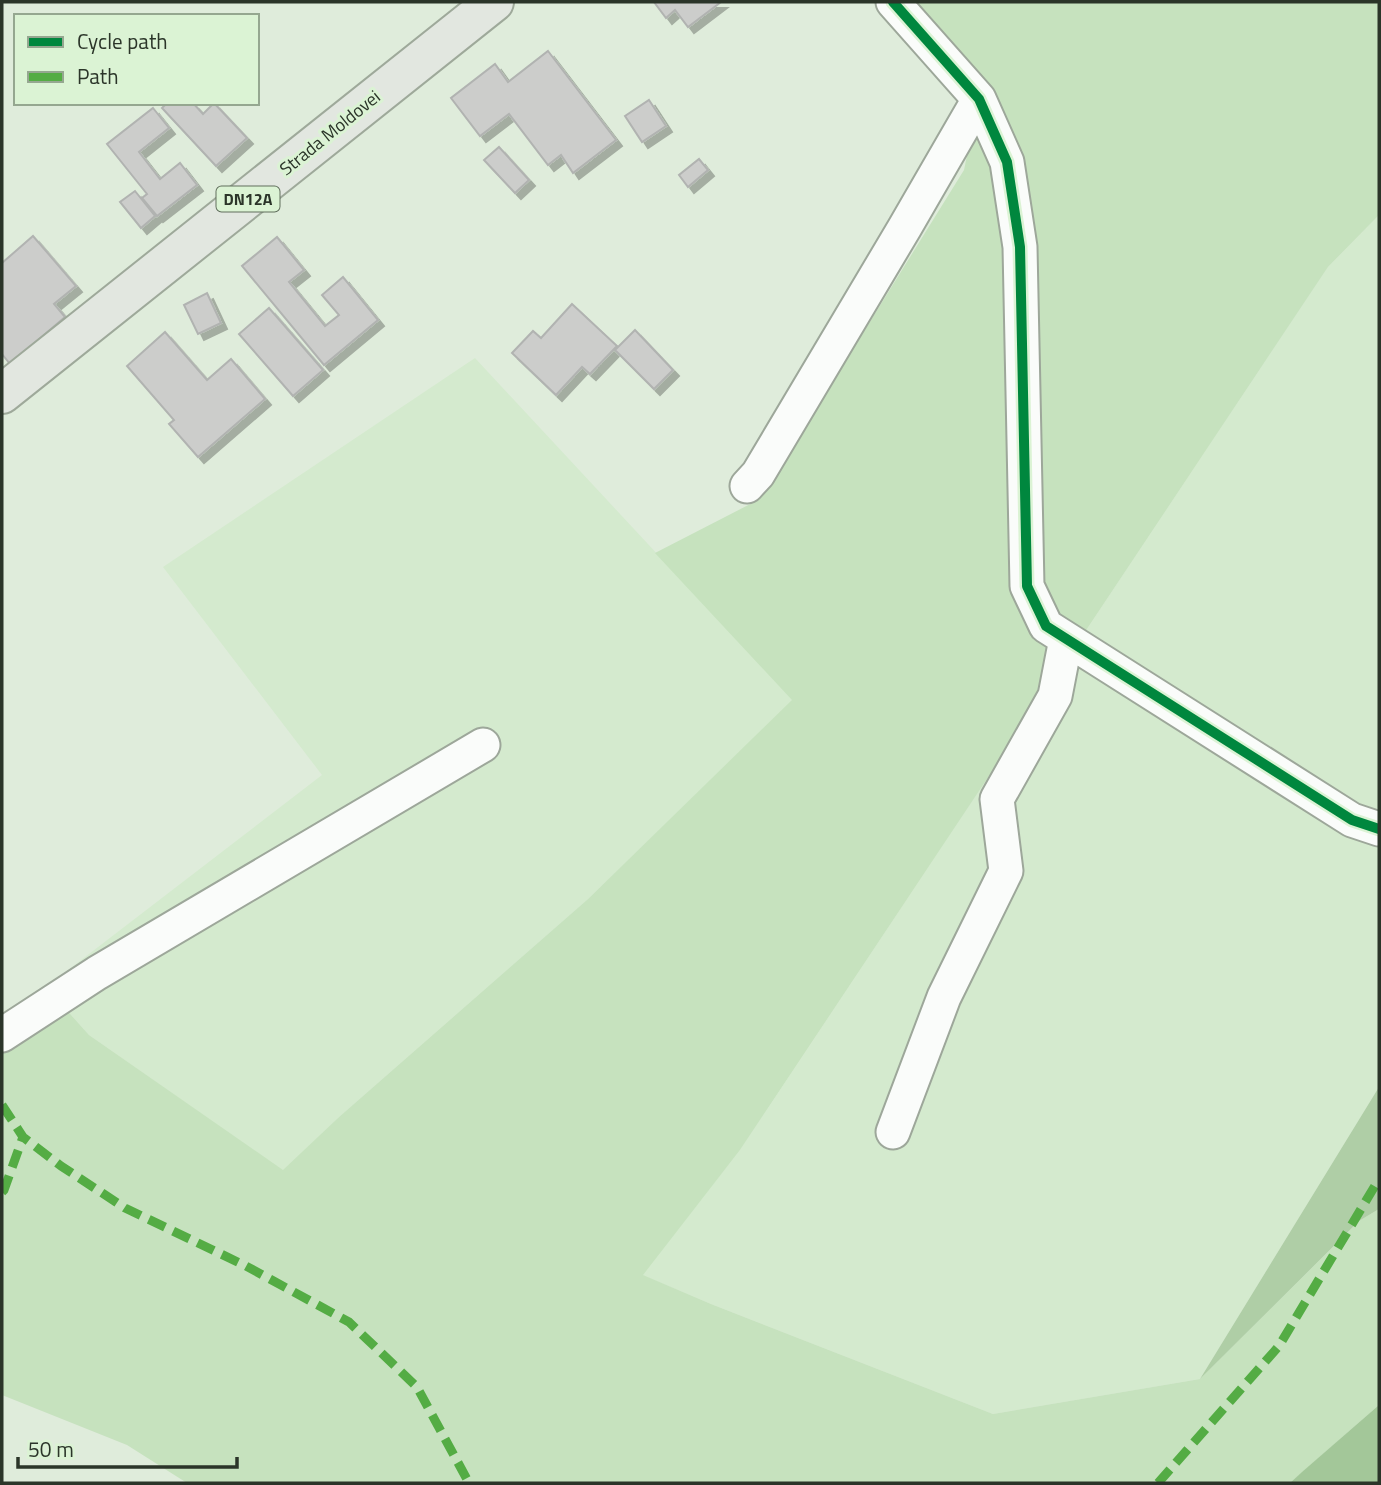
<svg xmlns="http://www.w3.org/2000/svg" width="1381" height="1485" viewBox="0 0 1381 1485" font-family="'Titillium Web',sans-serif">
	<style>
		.built { fill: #d4eace }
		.green { fill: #c6e2be }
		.forest { fill: #afcea6 }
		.water { fill: #a3c799 }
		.building { fill: #cccdcb; stroke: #b1b3b1; stroke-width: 2; filter: url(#shadow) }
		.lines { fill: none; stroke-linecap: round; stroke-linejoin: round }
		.minor-casing { stroke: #9da79a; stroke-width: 37 }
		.major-casing { stroke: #9ea99a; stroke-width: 42 }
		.minor { stroke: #fafcfa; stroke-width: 33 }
		.major { stroke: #e2e7e0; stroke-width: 38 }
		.quiet { stroke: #54ac44; stroke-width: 9; stroke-dasharray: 18 9; stroke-linecap: butt }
		.cycleway-casing { stroke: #dbf3d4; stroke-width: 15 }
		.cycleway { stroke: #00873e; stroke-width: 10 }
		.labels { text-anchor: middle; stroke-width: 6; stroke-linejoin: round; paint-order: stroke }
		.shield { fill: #dbf3d4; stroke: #606e5c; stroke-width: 2 }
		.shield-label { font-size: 16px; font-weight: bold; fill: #2b3529 }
		.street-label { font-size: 18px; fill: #2b3529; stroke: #dbf3d4 }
	</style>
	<defs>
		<filter id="shadow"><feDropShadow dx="6" dy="6" stdDeviation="0" flood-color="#0004"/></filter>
	</defs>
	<rect width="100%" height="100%" fill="#dfecdb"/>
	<!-- built -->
	<path class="built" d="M1379 215V1087L1200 1379 993 1414 711 1304 642 1275 740 1150 1328 267Z
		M475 358 793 700 588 899 339 1117 283 1171 89 1035 46 987 322 775 163 567Z"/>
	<!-- green -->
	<path class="green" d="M886 2H1379V215L1328 267 740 1150 643 1275 711 1304 993 1414 1200 1379 1359 1221 1379 1209V1405L1290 1483H187L127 1445 2 1395V1020L46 987 89 1035 283 1170 339 1117 588 899 792 700 655 553 760 499 964 170 980 93Z"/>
	<!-- forest -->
	<path class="forest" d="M1379 1087V1209L1359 1221 1200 1379Z"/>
	<!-- water -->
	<path class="water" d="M1379 1405V1483H1290L1302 1472Z"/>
	<!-- building -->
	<path class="building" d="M654 2H721L688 27 675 10 666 18Z
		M548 51 616 140 573 173 561 155 548 165 509 114 480 136 451 98 495 64 508 82Z
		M649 100 666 126 642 142 625 116Z
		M167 103H193L203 114 214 103 247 138 216 166 162 108Z
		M153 108 169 128 139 152 160 179 180 163 197 185 157 216 142 198 147 194 107 144Z
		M499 147 529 180 515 193 484 160Z
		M699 159 708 170 688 187 679 175Z
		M135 191 155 216 141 228 120 202Z
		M33 236 76 286 54 304 65 317 10 364 2 354V263Z
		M277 237 304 270 289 282 325 326 339 315 322 295 343 277 378 320 324 365 242 266Z
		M207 293 221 323 198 334 184 305Z
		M572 304 617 346 590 374 582 367 556 395 512 353 533 331 541 338Z
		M269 308 323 370 293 396 239 334Z
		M635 330 673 370 654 389 615 350Z
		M165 332 207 380 231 359 265 399 198 457 169 424 174 420 127 366Z"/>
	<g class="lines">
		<!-- minor casing -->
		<g class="minor-casing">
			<path id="minor" d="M893 2 979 99 1007 162 1020 247 1027 586 1046 626 1352 820 1379 829
				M747 486 758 474 905 227 979 99
				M2 1035 97 973 483 745
				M893 1132 944 997 1006 871 997 799 1055 696 1066 639"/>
		</g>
		<!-- major casing -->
		<g class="major-casing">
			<path id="major" d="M2 394 494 2"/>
		</g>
		<!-- minor -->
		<use href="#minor" class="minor"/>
		<!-- major -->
		<use href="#major" class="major"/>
		<!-- quiet -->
		<path class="quiet" d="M2 1105 23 1137 61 1166 125 1208 246 1266 349 1322 417 1387 469 1483
			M2 1192 4 1190 23 1137
			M1158 1483 1279 1346 1379 1179"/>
		<!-- cycleway casing -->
		<g class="cycleway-casing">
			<path id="cycleway" d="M893 2 979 99 1007 162 1020 247 1027 586 1046 626 1352 820 1379 829"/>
		</g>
		<!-- cycleway -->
		<use href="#cycleway" class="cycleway"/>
	</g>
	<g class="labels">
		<!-- shield labels -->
		<rect class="shield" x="216.5" y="186.5" width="63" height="25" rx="5"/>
		<g class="shield-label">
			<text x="248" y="205">DN12A</text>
		</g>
		<!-- street labels -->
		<g class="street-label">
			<text transform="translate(330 133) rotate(-39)" y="6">Strada Moldovei</text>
		</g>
	</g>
	<!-- border -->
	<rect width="1381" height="1485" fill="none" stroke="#2b3529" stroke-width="7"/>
	<!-- legend -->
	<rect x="14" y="14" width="245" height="91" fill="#dbf3d4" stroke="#95a790" stroke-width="2"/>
	<rect x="28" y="37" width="35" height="10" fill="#00873e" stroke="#95a790" stroke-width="2"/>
	<text x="77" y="49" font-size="21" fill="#2b3529">Cycle path</text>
	<rect x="28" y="72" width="35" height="10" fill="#54ac44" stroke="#95a790" stroke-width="2"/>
	<text x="77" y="84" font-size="21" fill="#2b3529">Path</text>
	<!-- scale -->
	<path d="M18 1457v10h219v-10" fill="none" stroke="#2b3529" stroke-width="3.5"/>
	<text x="28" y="1457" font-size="21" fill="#2b3529" stroke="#dbf3d4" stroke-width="5" paint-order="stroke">50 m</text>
</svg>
